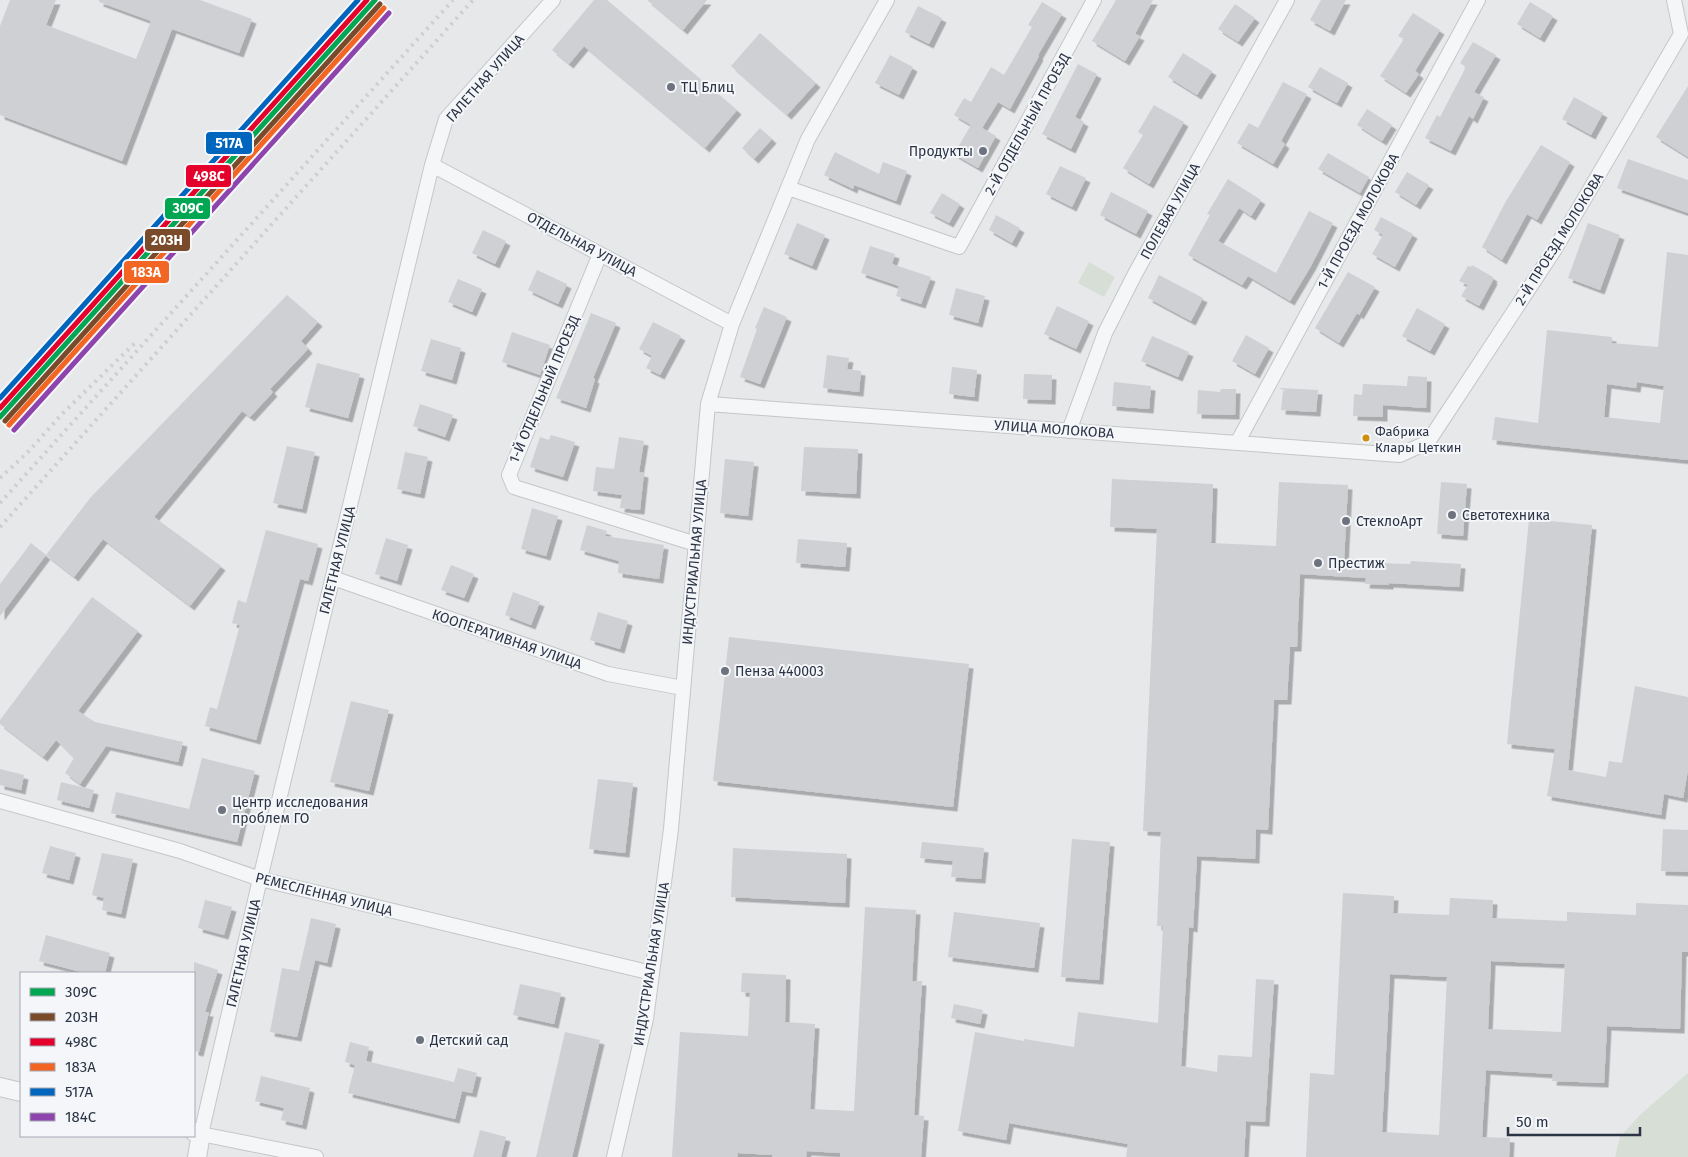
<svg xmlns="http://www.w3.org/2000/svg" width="1688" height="1157" viewBox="0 0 1688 1157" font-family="'Fira Sans',sans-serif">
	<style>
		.green { fill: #d6ded6 }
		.building { fill: #ced0d3; fill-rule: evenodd; filter: url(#shadow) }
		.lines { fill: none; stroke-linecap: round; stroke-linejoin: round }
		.minor-casing { stroke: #c4c6c8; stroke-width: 16 }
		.tertiary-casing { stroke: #c4c6c8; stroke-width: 20 }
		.minor { stroke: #f5f6f7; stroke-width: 14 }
		.tertiary { stroke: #f5f6f7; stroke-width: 18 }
		.rail { stroke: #cecfd2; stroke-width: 4; stroke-dasharray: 2.5 5; stroke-linecap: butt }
		.rail-1-casing { stroke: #f4f6f9; stroke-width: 9 }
		.rail-2-casing { stroke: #f4f6f9; stroke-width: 9 }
		.rail-3-casing { stroke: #f4f6f9; stroke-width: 9 }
		.rail-4-casing { stroke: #f4f6f9; stroke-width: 9 }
		.rail-5-casing { stroke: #f4f6f9; stroke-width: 9 }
		.rail-6-casing { stroke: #f4f6f9; stroke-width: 9 }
		.rail-1 { stroke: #00a651; stroke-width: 5 }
		.rail-2 { stroke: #7a4b2a; stroke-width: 5 }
		.rail-3 { stroke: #e4002b; stroke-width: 5 }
		.rail-4 { stroke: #f26522; stroke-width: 5 }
		.rail-5 { stroke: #0065bd; stroke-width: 5 }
		.rail-6 { stroke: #8e44ad; stroke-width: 5 }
		.poi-dot { fill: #6c737f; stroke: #f4f6f9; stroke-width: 2 }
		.bus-dot { fill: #ce8f0e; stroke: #f4f6f9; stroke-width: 2 }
		.labels { text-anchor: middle; stroke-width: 4; stroke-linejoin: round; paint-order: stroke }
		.bus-label { font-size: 13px; fill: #2b3445; stroke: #f4f6f9; text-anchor: start }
		.street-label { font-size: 14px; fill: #2b3445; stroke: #f4f6f9 }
		.poi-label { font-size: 14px; fill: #2b3445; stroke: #f4f6f9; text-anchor: start }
		.line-badge { stroke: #f4f6f9; stroke-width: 2 }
		.badge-label { font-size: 14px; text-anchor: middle; font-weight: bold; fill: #fff }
	</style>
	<defs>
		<filter id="shadow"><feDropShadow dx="4.5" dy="4.5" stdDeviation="0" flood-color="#0004"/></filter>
	</defs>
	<rect width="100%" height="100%" fill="#e6e8ea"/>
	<!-- green -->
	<path class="green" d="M1089 262 1115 277 1104 297 1078 283Z
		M1688 1073V1157H1615L1620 1137 1640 1115Z"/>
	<!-- building -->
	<path class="building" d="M10 0H56L46 25 136 59 151 21 99 2V0H200L252 19 239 53 172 29 122 161 0 115V26Z
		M594 0H607L737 110 705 148 584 46 569 64 552 50Z
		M647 0H707L683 30Z
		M1116 0H1153L1135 34 1140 36 1125 61 1092 41Z
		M1321 0H1346L1330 31 1310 20Z
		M1042 2 1062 14 1038 55 1039 56 1010 109 998 102 982 128 996 136 978 168 954 154 971 125 954 115 964 98 971 102 991 67 1004 75 1032 27 1028 25Z
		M1530 2 1553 16 1540 38 1517 24Z
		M1235 4 1255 18 1238 42 1218 29Z
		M918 6 942 18 929 44 905 32Z
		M1413 13 1440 30 1415 71 1419 74 1406 93 1380 76 1404 39 1398 36Z
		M760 33 816 83 787 115 731 66Z
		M1473 42 1496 55 1474 92 1484 97 1473 119 1469 116 1451 151 1425 138 1437 115 1440 117 1466 67 1460 63Z
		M1183 53 1212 71 1197 95 1168 77Z
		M890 55 913 67 899 95 875 83Z
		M1078 64 1097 74 1075 117 1084 122 1071 149 1042 134Z
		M1320 67 1348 83 1337 103 1308 87Z
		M1283 82 1307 94 1281 141 1285 144 1273 164 1237 143 1249 123 1258 128Z
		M1688 86V157L1656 137Z
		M1574 97 1603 113 1591 135 1562 119Z
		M1154 105 1184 122 1149 184 1123 168 1143 135 1138 132Z
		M1367 109 1392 125 1382 141 1357 125Z
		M760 128 772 139 754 159 742 148Z
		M1541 145 1570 162 1537 220 1527 214 1502 260 1482 247 1506 201Z
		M835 152 879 174 883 162 907 171 896 201 854 185 853 189 824 175Z
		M1328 153 1369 177 1360 193 1318 169Z
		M1628 159 1688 180V213L1617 188Z
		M1060 166 1086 178 1072 207 1046 194Z
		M1407 172 1429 185 1416 205 1395 192Z
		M1228 179 1261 200 1251 216 1239 208 1218 241 1276 273 1309 211 1333 223 1311 266 1290 301 1248 276 1242 285 1188 255 1210 215 1207 214Z
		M1111 192 1148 211 1136 234 1100 215Z
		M942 193 960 204 949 223 930 213Z
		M996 215 1020 228 1012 243 989 230Z
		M1381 217 1413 234 1395 267 1372 254 1383 235 1374 230Z
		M797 223 825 235 812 266 784 254Z
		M1588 223 1620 235 1600 290 1568 278Z
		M483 230 506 241 495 264 472 253Z
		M870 246 895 254 892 264 931 277 921 304 896 296 899 286 861 273Z
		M1667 252 1688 255V460L1492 440 1495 417 1538 423 1547 330 1612 337V343L1658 347ZM1637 382 1664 386 1660 423 1604 417 1607 384 1636 388Z
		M1472 265 1493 277 1492 279 1493 280 1479 306 1461 296 1468 285 1459 281 1468 266 1471 267Z
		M537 270 567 284 558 304 528 290Z
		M1348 272 1375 287 1359 315 1357 313 1339 343 1315 328Z
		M1159 275 1203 298 1191 321 1148 298Z
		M458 279 482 289 472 312 448 302Z
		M956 288 985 296 978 323 949 315Z
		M287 295 318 322 301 341 308 349 270 389 273 392 250 417 242 411 154 517 221 566 190 606 103 539 74 577 46 555 91 497Z
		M1057 306 1089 321 1076 349 1044 334Z
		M764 307 787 317 760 384 740 377 757 329 755 328Z
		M1417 308 1445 324 1430 351 1402 336Z
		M591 313 616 323 593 378 595 379 586 408 556 398Z
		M653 322 681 336 660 375 646 368 652 356 639 349Z
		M512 332 550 345 540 375 502 362Z
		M1246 335 1269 348 1255 374 1232 361Z
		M1152 336 1189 352 1178 377 1141 361Z
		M431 339 461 348 452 380 421 371Z
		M827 355 849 358 847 369 861 371 859 392 823 388Z
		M317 363 360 374 348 418 305 407Z
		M952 367 977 370 974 397 949 394Z
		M1024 374 1052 375 1051 400 1023 399Z
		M1408 376 1427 377 1426 408 1383 405V417L1353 416 1354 394 1362 395 1363 384 1407 386Z
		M1114 382 1151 386 1149 409 1112 406Z
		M1279 388 1318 390 1316 412 1281 410 1283 391H1286Z
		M1221 389H1236L1235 415 1197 414 1198 390 1220 392Z
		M420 404 453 415 445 437 413 426Z
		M551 435 575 442 563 477 530 467 540 437 549 440Z
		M619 437 644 441 639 472 644 473 640 510 620 508 622 495 593 491 596 467 614 469Z
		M287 446 315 452 302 509 273 503Z
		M804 447 858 449 856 494 801 491Z
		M405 452 428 457 420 494 397 489Z
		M725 459 754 462 748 516 720 513Z
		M1112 479 1213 484 1211 543 1276 546 1279 482 1348 485 1344 562 1410 564 1411 561 1461 564 1459 587 1389 583V585L1365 584 1366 578 1300 574 1297 647H1290L1287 700H1274L1268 830 1256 829 1255 859 1197 856 1193 928 1189 927 1181 1066 1217 1072 1218 1055 1252 1057 1256 979 1274 980 1265 1122 1246 1121 1244 1157H1126L1128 1144 1009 1123 1006 1140 958 1131 975 1032 1024 1041V1039L1074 1047 1078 1012 1158 1023 1163 926H1157L1161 832 1143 831 1157 529 1110 527Z
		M1441 482 1467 484 1463 536 1437 534Z
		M532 508 558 516 546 556 521 549Z
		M1529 519 1592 525 1568 770 1606 777 1609 761 1622 763 1635 686 1688 697V770L1683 798 1664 794 1661 815 1547 796 1555 749 1507 744Z
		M587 525 607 531 605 536 664 545 659 579 618 573 619 561 580 550Z
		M266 530 318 544 308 581 300 579 256 740 205 726 210 707 217 709 240 625 232 623 238 600 246 603Z
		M386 538 408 545 397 581 375 574Z
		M798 539 847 543 845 567 796 563Z
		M31 543 46 555 0 616V584Z
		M451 565 474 574 464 598 441 590Z
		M513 592 540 602 531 625 505 615Z
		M92 597 138 631 78 711 95 722 183 742 178 762 106 746 80 784 65 773 74 758 56 740 43 757 0 724V720Z
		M598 612 628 621 620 649 590 640Z
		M729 637 969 664 953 807 713 781Z
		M351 701 389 710 369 791 330 782Z
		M202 758 255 771 237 842 111 813 116 792 189 809Z
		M0 769 24 775 21 790 0 785Z
		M598 779 633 783 625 853 589 849Z
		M61 782 94 790 89 808 57 800Z
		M1663 829 1688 830V872L1661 871Z
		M1072 839 1110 842 1099 980 1061 977Z
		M922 842 984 848 981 879 951 877 953 861 920 858Z
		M50 846 76 853 69 880 42 873Z
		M733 848 847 854 845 903 731 897Z
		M102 853 133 859 121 914 102 910 104 898 92 895Z
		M1343 893 1394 896 1393 913 1449 915 1450 898 1493 900 1492 918 1567 921V912L1636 915V903L1688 905V952H1682L1680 1029 1607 1026 1604 1083 1552 1081 1553 1074 1486 1070 1482 1137 1510 1138 1509 1157H1306L1310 1073 1334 1075ZM1491 961 1565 964 1561 1032 1488 1029ZM1390 974 1447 977 1439 1135 1382 1132Z
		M205 900 232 907 224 935 198 928Z
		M865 907 916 910 912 981H922L914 1115 924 1116 921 1157H840V1153L807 1151 806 1157H772L773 1155 738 1153 737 1157H672L680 1032 748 1036 750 993 741 992 742 973 786 975 785 1022 815 1024 810 1109 854 1111Z
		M954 912 1040 923 1034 968 948 957Z
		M311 918 336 924 327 963 315 960 297 1037 270 1032 282 968 299 971Z
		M46 935 110 953 105 973H85L39 961Z
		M194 962 218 970 205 1012H209L199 1052 194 1051Z
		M520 984 561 993 554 1024 513 1015Z
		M954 1004 983 1010 980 1024 951 1018Z
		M565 1032 600 1040 572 1157H536Z
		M350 1042 369 1047 366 1061 454 1082 458 1068 477 1073 472 1093 462 1091 455 1119 348 1093 355 1065 345 1062Z
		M261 1076 310 1088 302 1125 281 1120 284 1108 255 1101Z
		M480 1130 506 1137 501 1157H473Z"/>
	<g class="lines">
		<!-- minor casing -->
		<g class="minor-casing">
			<path id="minor" d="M432 165 732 324
				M788 188 959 247 1094 0
				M600 254 509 475 514 487 696 544
				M708 404 1400 455 1428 442 1555 249 1681 34 1674 0
				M1069 431 1105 333 1135 274 1287 0
				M1237 443 1478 0
				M333 578 608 674 683 688
				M0 801 180 851 260 879 652 973
				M316 1157 201 1134 260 879 432 165 446 119 553 0
				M614 1157 646 1019 671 829 708 404 732 324 808 139 887 0"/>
		</g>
		<!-- tertiary casing -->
		<g class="tertiary-casing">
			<path id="tertiary" d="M0 1087 21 1092
				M194 1132 201 1134 197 1157"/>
		</g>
		<!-- minor -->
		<use href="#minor" class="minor"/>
		<!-- tertiary -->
		<use href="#tertiary" class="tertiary"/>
		<!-- rail -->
		<path class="rail" d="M0 397 356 0
			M0 478 28 452 61 415 135 343
			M0 503 453 0
			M0 527 473 0"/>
		<!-- rail-1 casing -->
		<g class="rail-1-casing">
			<path id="rail-1" d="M0 417 375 0"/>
		</g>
		<!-- rail-2 casing -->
		<g class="rail-2-casing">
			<path id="rail-2" d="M5 421 380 4"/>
		</g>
		<!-- rail-3 casing -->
		<g class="rail-3-casing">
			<path id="rail-3" d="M0 408 367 0"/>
		</g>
		<!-- rail-4 casing -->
		<g class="rail-4-casing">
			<path id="rail-4" d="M9 425 384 8"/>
		</g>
		<!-- rail-5 casing -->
		<g class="rail-5-casing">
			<path id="rail-5" d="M0 398 358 0"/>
		</g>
		<!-- rail-6 casing -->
		<g class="rail-6-casing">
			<path id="rail-6" d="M14 430 389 13"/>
		</g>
		<!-- rail-1 -->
		<use href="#rail-1" class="rail-1"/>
		<!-- rail-2 -->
		<use href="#rail-2" class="rail-2"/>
		<!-- rail-3 -->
		<use href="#rail-3" class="rail-3"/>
		<!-- rail-4 -->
		<use href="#rail-4" class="rail-4"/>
		<!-- rail-5 -->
		<use href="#rail-5" class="rail-5"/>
		<!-- rail-6 -->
		<use href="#rail-6" class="rail-6"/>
	</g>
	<!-- markers -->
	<g class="poi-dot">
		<circle cx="671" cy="87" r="5"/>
		<circle cx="983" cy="151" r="5"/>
		<circle cx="1452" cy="515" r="5"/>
		<circle cx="1346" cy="521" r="5"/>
		<circle cx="1318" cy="563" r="5"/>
		<circle cx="725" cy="671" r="5"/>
		<circle cx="222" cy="810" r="5"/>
		<circle cx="420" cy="1040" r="5"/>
	</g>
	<circle class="bus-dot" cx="1366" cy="438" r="4.5"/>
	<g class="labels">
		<!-- bus labels -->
		<g class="bus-label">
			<text x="1375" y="436">Фабрика<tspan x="1375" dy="16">Клары Цеткин</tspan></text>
		</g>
		<!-- street labels -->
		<g class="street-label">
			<text transform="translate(485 78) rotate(-49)" y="5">ГАЛЕТНАЯ УЛИЦА</text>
			<text transform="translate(1027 124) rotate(-61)" y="5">2-Й ОТДЕЛЬНЫЙ ПРОЕЗД</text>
			<text transform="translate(1170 211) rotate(-61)" y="5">ПОЛЕВАЯ УЛИЦА</text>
			<text transform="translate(1358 221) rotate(-61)" y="5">1-Й ПРОЕЗД МОЛОКОВА</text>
			<text transform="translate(1559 239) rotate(-58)" y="5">2-Й ПРОЕЗД МОЛОКОВА</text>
			<text transform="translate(582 244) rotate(28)" y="5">ОТДЕЛЬНАЯ УЛИЦА</text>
			<text transform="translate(544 389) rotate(-67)" y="5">1-Й ОТДЕЛЬНЫЙ ПРОЕЗД</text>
			<text transform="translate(1054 429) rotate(4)" y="5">УЛИЦА МОЛОКОВА</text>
			<text transform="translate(337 560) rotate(-76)" y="5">ГАЛЕТНАЯ УЛИЦА</text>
			<text transform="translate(694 562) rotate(-85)" y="5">ИНДУСТРИАЛЬНАЯ УЛИЦА</text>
			<text transform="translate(507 639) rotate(19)" y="5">КООПЕРАТИВНАЯ УЛИЦА</text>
			<text transform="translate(324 894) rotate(14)" y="5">РЕМЕСЛЕННАЯ УЛИЦА</text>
			<text transform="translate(243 953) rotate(-77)" y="5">ГАЛЕТНАЯ УЛИЦА</text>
			<text transform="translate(651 964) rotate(-81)" y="5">ИНДУСТРИАЛЬНАЯ УЛИЦА</text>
		</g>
		<!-- poi labels -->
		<g class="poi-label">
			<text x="681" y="92">ТЦ Блиц</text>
			<text x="973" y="156" text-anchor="end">Продукты</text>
			<text x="1462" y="520">Светотехника</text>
			<text x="1356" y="526">СтеклоАрт</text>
			<text x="1328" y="568">Престиж</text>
			<text x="735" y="676">Пенза 440003</text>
			<text x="232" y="807">Центр исследования<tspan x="232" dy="16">проблем ГО</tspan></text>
			<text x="430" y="1045">Детский сад</text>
		</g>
	</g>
	<g class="line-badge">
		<rect x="205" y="131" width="48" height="24" rx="5" fill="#0065bd"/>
		<rect x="185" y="164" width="47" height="24" rx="5" fill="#e4002b"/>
		<rect x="164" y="197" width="47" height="23" rx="5" fill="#00a651"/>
		<rect x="144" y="228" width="47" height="24" rx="5" fill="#7a4b2a"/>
		<rect x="123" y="260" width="47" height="24" rx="5" fill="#f26522"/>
	</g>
	<g class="badge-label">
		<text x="229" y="148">517А</text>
		<text x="209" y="181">498С</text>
		<text x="188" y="213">309С</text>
		<text x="167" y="245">203Н</text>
		<text x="146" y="277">183А</text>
	</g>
	<!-- legend -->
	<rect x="20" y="972" width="175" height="165" fill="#f4f6f9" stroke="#a4a8b1"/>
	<rect x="30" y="988" width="25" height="8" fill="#00a651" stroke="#a4a8b1"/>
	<text x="65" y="997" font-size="15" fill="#2b3445">309С</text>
	<rect x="30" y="1013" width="25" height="8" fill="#7a4b2a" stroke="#a4a8b1"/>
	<text x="65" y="1022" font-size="15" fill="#2b3445">203Н</text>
	<rect x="30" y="1038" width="25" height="8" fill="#e4002b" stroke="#a4a8b1"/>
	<text x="65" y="1047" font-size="15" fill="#2b3445">498С</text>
	<rect x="30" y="1063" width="25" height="8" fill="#f26522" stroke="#a4a8b1"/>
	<text x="65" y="1072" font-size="15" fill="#2b3445">183А</text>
	<rect x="30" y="1088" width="25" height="8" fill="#0065bd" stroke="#a4a8b1"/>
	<text x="65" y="1097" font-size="15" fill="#2b3445">517А</text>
	<rect x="30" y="1113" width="25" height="8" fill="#8e44ad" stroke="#a4a8b1"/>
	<text x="65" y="1122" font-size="15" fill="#2b3445">184С</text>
	<!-- scale -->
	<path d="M1508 1127v8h132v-8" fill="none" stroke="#2b3445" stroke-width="2.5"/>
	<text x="1516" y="1127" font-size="15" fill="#2b3445" stroke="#f4f6f9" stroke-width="4" paint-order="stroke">50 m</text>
</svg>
